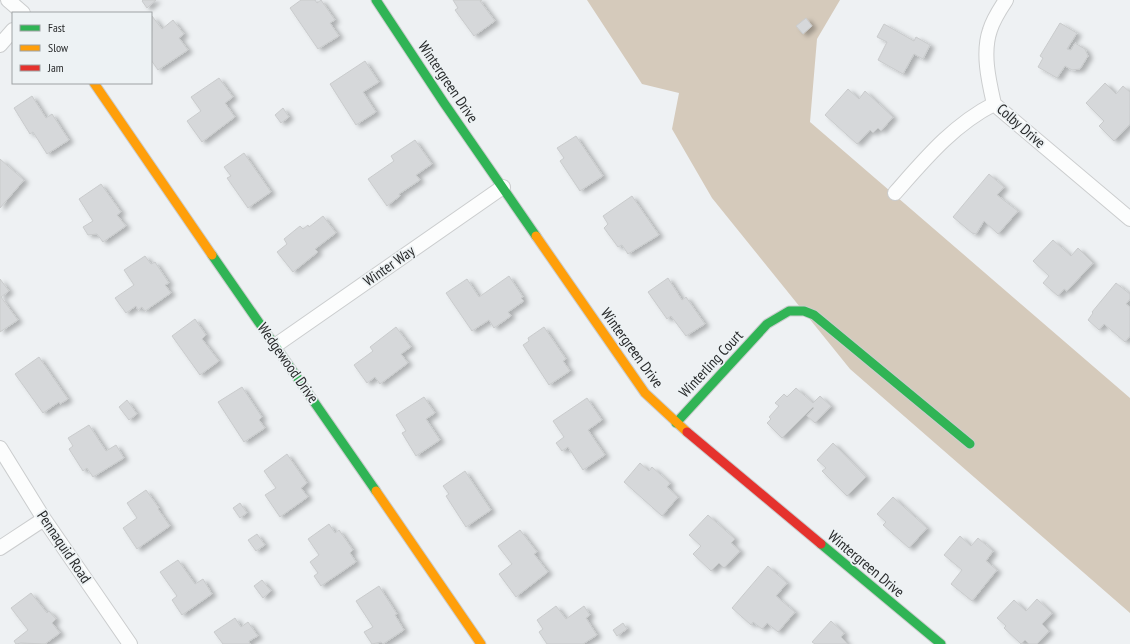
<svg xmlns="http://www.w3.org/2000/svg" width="1130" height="644" viewBox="0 0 1130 644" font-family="'PT Sans Narrow',sans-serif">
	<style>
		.forest { fill: #d5cabb }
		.building { fill: #d6d8da; stroke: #c9cbcc; filter: url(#shadow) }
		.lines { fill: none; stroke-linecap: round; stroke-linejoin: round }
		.street-casing { stroke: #cbcdce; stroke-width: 16 }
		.fast-casing { stroke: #cbcdce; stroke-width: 11 }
		.slow-casing { stroke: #cbcdce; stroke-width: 11 }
		.jam-casing { stroke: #cbcdce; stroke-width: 11 }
		.street { stroke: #fcfdfd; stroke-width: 14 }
		.fast { stroke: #30b455; stroke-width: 9 }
		.slow { stroke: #ff9f0a; stroke-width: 9 }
		.jam { stroke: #e5322d; stroke-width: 9 }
		.labels { text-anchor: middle; stroke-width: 3.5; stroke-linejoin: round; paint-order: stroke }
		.street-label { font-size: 15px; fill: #282a2b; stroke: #edf2f4 }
	</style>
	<defs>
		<filter id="shadow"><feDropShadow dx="4.5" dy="2.5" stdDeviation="2" flood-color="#0004"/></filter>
	</defs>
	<rect width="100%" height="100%" fill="#eef1f3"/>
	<!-- forest -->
	<path class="forest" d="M587 0H840L817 39 810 122 1130 398V613L850 369 712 198 672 129 679 93 642 84Z"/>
	<!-- building -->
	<path class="building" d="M143 0H156L147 8 142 1Z
		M301 0H315L317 3 321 0 335 20 330 23 339 36 318 49 290 8Z
		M453 0H482L480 1 495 21 474 36 455 10 458 8Z
		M152 16 162 29 173 20 184 34 179 38 188 50 158 70 151 60Z
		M806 18 812 26 803 34 796 26Z
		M1060 23 1077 33 1067 49 1071 50 1075 43 1085 49 1088 56 1080 69 1072 70 1065 66 1057 78 1038 67 1043 58 1040 56Z
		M884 24 914 41 916 37 930 45 923 59 914 54 903 74 878 60 887 42 877 37Z
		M365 61 379 82 363 92 376 112 356 125 330 84Z
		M219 78 233 97 225 103 235 117 202 142 187 121 201 111 191 97Z
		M1105 83 1116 94 1123 86 1130 92V124L1114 141 1099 126 1104 121 1086 103Z
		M848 89 859 99 865 91 893 117 881 131 878 128 873 133 870 130 857 144 825 115Z
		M32 96 46 118 52 114 69 140 47 154 33 132 30 134 14 108Z
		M283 108 289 117 281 123 275 115Z
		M576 136 603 176 580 191 560 161 564 158 557 148Z
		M415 140 432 164 416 175 420 180 399 194 400 196 387 206 368 179 394 161 391 156Z
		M244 153 271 192 248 208 227 178 231 176 224 167Z
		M0 159 24 180 0 208Z
		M989 174 1004 187 997 195 1018 211 998 234 984 221 976 234 972 233 953 217Z
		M101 184 121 212 117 215 126 226 103 242 97 234 88 235 83 227 93 221 79 199Z
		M632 196 659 235 628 254 622 245 618 247 604 228 608 224 603 216Z
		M323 216 336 233 315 249 318 252 293 272 277 252 287 244 284 239 300 226 303 229 308 225 309 227Z
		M1053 240 1071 256 1078 248 1093 263 1067 291 1064 289 1058 296 1043 283 1049 276 1033 261Z
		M145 256 151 264 155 262 169 283 165 285 171 293 145 311 142 307 138 310 136 306 126 313 115 298 134 285 124 270Z
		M509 276 523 297 521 298 524 301 508 312 511 316 494 328 489 320 472 331 446 293 467 279 479 297Z
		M668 278 682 300 686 297 705 324 686 336 671 316 667 319 648 292Z
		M0 279 9 291 1 297 18 320 0 332Z
		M1116 283 1130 294V299L1126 304 1130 307V336L1125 342 1104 324 1099 330 1088 320 1093 313 1092 312Z
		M195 319 206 335 202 339 219 361 200 375 172 336Z
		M396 327 411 347 401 354 408 363 380 384 375 377 367 383 354 365 373 351 370 347Z
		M544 327 566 359 563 361 570 371 549 385 523 345 529 341 528 338Z
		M39 357 68 399 60 404 59 402 43 413 15 374Z
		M242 387 262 417 259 420 265 428 244 442 218 402Z
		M796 388 813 403 820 396 831 406 815 423 807 416 814 408 813 407 782 438 767 423 771 419 769 417 779 406 775 403 784 394 787 397Z
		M424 397 435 413 426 419 440 440 416 456 402 433 406 431 396 415Z
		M587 398 602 420 588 430 605 455 583 470 568 447 562 451 556 443 564 437 553 421Z
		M127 400 137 414 129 420 119 407Z
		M89 425 106 451 116 445 124 458 93 477 87 468 83 471 69 449 73 446 68 438Z
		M833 443 866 477 847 496 822 471 826 468 817 460Z
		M287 454 307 483 301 488 308 497 280 517 265 495 276 488 264 471Z
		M640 463 649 471 652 467 670 483 667 487 678 497 662 516 624 482Z
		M465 471 491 510 466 527 446 496 449 494 443 486Z
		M146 490 159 508 158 509 170 526 137 549 123 528 137 518 127 503Z
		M893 497 927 528 909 548 883 525 886 522 877 514Z
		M240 503 247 513 240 518 233 508Z
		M708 515 735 539 731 543 740 551 724 568 719 563 711 571 693 554 701 546 689 535Z
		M329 524 335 533 339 530 353 550 350 553 356 562 321 586 314 576 318 573 310 562 319 555 308 539Z
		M520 530 537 552 534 554 548 572 516 597 499 574 512 564 498 546Z
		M257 534 265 545 256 551 248 540Z
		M960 536 971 546 978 538 993 551 986 561 997 570 972 601 951 584 962 570 944 555Z
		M178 560 195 584 203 579 212 594 182 615 172 600 177 596 160 572Z
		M768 566 787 583 776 596 795 612 778 632 767 623 762 629 753 622 751 625 732 608Z
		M262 580 271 591 263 598 254 586Z
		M379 586 397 614 395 615 404 630 383 644 381 642 372 644 364 632 373 627 356 601Z
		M31 593 47 613 49 611 56 619 52 623 60 633 45 644 21 643 16 644 14 641 28 630 11 608Z
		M1037 599 1052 613 1042 624 1049 631 1037 644H1029L1025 640 1021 644 1004 628 1006 626 997 618 1014 600 1026 611Z
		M556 606 566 619 584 606 590 615 586 618 597 635 583 644H547L539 632 543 629 537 620Z
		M235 618 241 627 248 622 258 636 249 641 250 644H223L214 632Z
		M831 621 844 633 841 637 848 644H815L812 642Z
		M623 623 627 629 617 636 613 630Z"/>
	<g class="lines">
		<!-- street casing -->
		<g class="street-casing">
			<path id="street" d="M8 0 23 13
				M1006 0C1000 9 993 20 990 30 982 53 989 82 994 104L1130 219
				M0 45 13 30
				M895 193C925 159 953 125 994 104
				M276 345 503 187
				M0 448 44 519 130 644
				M0 548 44 519"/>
		</g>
		<!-- fast casing -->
		<g class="fast-casing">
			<path id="fast" d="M376 0 444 103 536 236
				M212 255 376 491
				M676 423 767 324 789 311H804L814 315 970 444
				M821 544 941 644"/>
		</g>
		<!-- slow casing -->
		<g class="slow-casing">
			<path id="slow" d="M94 83 212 255
				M536 236 645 393 687 432
				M376 491 481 644"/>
		</g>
		<!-- jam casing -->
		<g class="jam-casing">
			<path id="jam" d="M687 432 821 544"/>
		</g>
		<!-- street -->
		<use href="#street" class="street"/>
		<!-- fast -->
		<use href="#fast" class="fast"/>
		<!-- slow -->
		<use href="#slow" class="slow"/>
		<!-- jam -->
		<use href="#jam" class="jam"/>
	</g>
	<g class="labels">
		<!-- street labels -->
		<g class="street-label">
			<text transform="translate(448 82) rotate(56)" y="5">Wintergreen Drive</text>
			<text transform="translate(1021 126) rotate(41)" y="5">Colby Drive</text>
			<text transform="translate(389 266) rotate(-35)" y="5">Winter Way</text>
			<text transform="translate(632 348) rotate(54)" y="5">Wintergreen Drive</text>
			<text transform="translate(288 363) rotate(55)" y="5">Wedgewood Drive</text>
			<text transform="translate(711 364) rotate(-47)" y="5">Winterling Court</text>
			<text transform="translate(64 547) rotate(56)" y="5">Pennaquid Road</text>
			<text transform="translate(866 564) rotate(40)" y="5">Wintergreen Drive</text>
		</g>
	</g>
	<!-- legend -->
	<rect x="12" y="12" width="140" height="72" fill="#edf2f4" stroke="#9ea2a4"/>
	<rect x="20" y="25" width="20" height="6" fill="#30b455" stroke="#9ea2a4"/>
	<text x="48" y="32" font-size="12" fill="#282a2b">Fast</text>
	<rect x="20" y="45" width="20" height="6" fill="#ff9f0a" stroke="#9ea2a4"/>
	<text x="48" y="52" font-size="12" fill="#282a2b">Slow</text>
	<rect x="20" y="65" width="20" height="6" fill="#e5322d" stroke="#9ea2a4"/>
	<text x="48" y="72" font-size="12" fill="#282a2b">Jam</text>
</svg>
